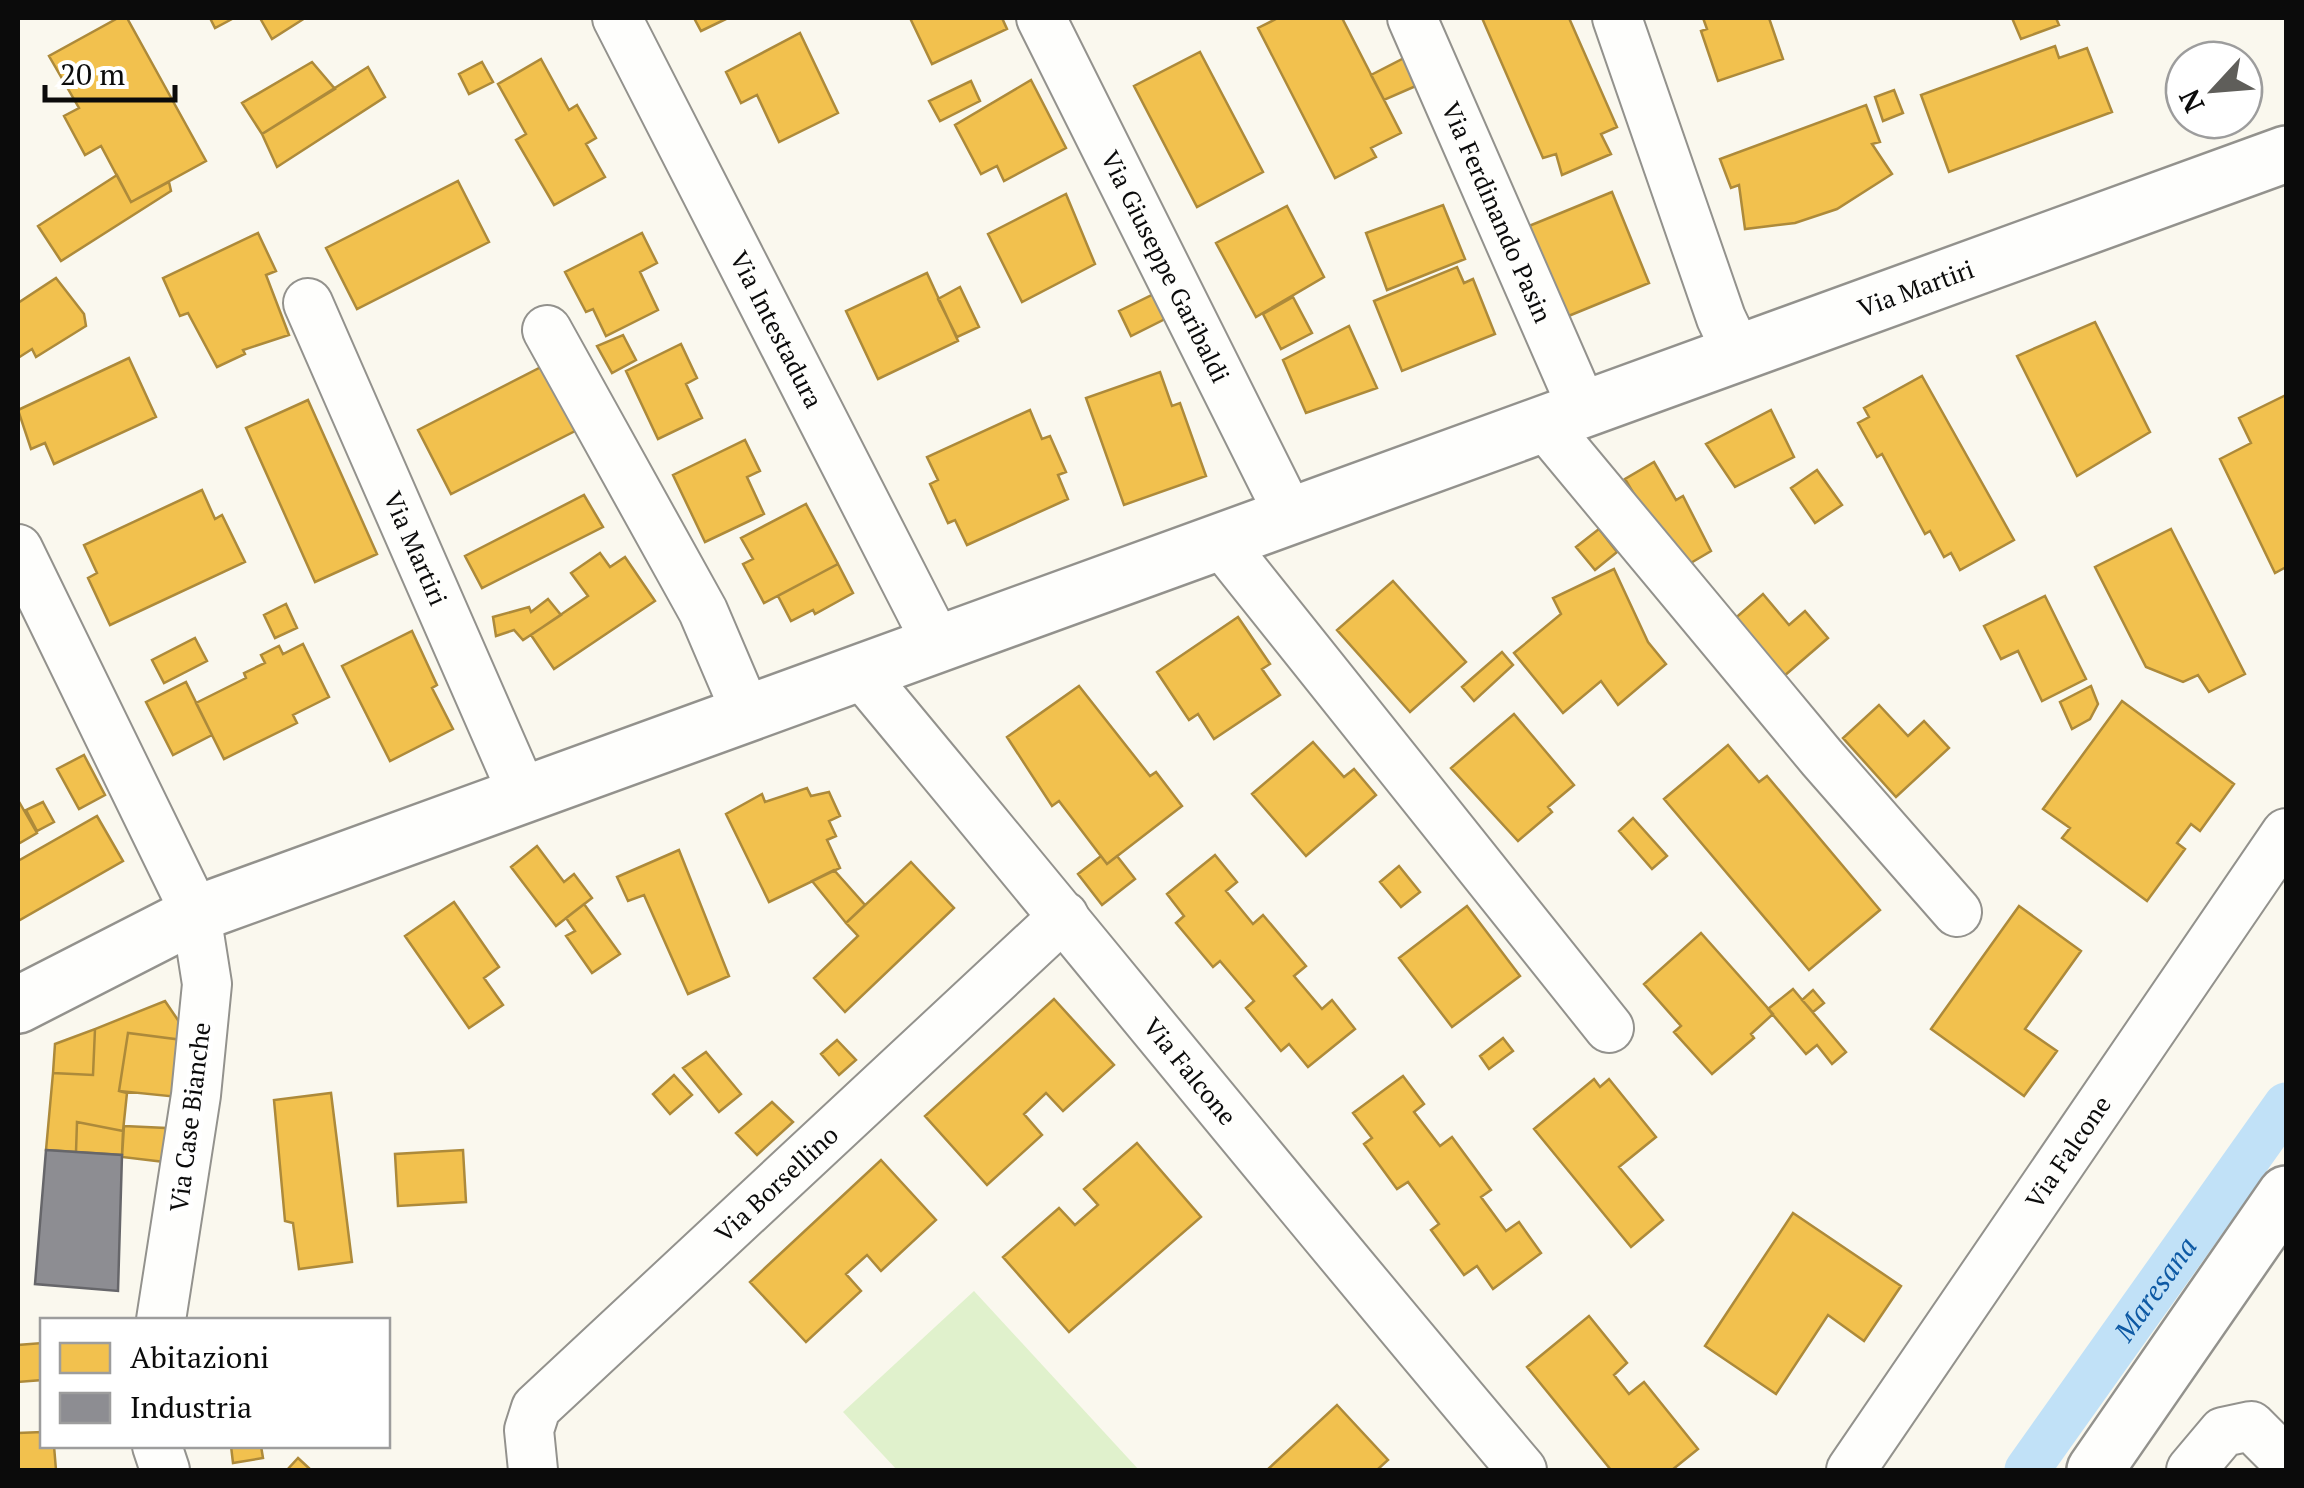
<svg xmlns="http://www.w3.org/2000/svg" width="2304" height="1488" viewBox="0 0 2304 1488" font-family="'PT Serif',serif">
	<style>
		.green { fill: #e0f1cc }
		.homes { fill: #f2c14e; stroke: #ad8a3a; stroke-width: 2.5 }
		.industry { fill: #8d8d92; stroke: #66666a; stroke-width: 2.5 }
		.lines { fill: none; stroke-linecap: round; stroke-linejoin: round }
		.canal { stroke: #c1e1f7; stroke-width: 45 }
		.minor-casing { stroke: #93928d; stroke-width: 52 }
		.tertiary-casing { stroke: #93928d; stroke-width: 60 }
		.minor { stroke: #fefefc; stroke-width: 48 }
		.tertiary { stroke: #fefefc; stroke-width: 55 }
		.labels { text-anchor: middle; stroke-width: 10; stroke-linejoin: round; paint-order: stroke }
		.street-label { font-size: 25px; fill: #0b0b0b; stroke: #fff }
		.water-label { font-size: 28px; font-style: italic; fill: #0d59a4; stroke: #fff }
	</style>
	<rect width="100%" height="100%" fill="#faf8ee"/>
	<!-- green -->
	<path class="green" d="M974 1291 1139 1470H897L843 1412Z"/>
	<!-- homes -->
	<path class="homes" d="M118 18H127L206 161 131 202 101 146 85 155 64 116 79 108 49 56Z
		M210 18H234L215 28Z
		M260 18H305L272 39Z
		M694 18H728L701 31Z
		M910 18H1002L1007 29 932 64Z
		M1278 18H1342L1401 133 1371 148 1376 157 1335 178 1258 28Z
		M1482 18H1569L1617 127 1601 134 1611 154 1562 175 1556 154 1543 158Z
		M1703 18H1769L1783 59 1718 81 1701 31 1707 29Z
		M2012 18H2056L2059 25 2021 39Z
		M800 33 838 113 779 142 757 95 741 103 726 72Z
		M2055 46 2059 58 2087 48 2112 112 1949 172 1921 95Z
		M1200 52 1263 172 1197 207 1134 86Z
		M1412 54 1425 82 1384 100 1371 75Z
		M541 59 569 110 577 105 596 138 586 144 605 177 554 205 516 140 526 134 498 84Z
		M312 62 335 89 262 134 242 103Z
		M482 62 493 82 469 94 459 74Z
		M368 67 385 97 277 167 262 134Z
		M1031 80 1066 148 1004 181 997 166 981 174 955 125Z
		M971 81 980 101 940 121 929 101Z
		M1894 90 1903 113 1883 121 1875 97Z
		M1866 105 1880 142 1872 144 1892 174 1837 209 1795 223 1745 229 1739 185 1731 188 1720 159Z
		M117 175 131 202 169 182 171 191 61 261 38 226Z
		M458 181 489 242 357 309 326 248Z
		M1612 192 1649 283 1566 317 1529 226Z
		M1066 194 1095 264 1022 302 988 234Z
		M1443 205 1465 259 1387 290 1366 233Z
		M1287 206 1324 277 1256 317 1216 243Z
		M258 233 276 271 266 275 289 335 243 350 245 354 217 367 188 313 180 316 163 278Z
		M642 233 657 263 640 272 658 310 606 336 593 309 586 312 565 272Z
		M1457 267 1464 283 1473 279 1495 334 1402 371 1374 301Z
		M927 273 958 341 878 379 846 311Z
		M56 278 84 314 86 326 36 357 32 349 18 358V303Z
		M960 287 979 327 957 337 938 299Z
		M1154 294 1167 318 1131 336 1119 311Z
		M1293 297 1312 333 1281 349 1263 314Z
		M2095 322 2150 432 2077 476 2017 356Z
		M1349 326 1377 388 1306 413 1283 360Z
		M623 335 636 360 612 373 597 346Z
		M681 344 697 378 686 384 702 418 658 439 626 371Z
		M129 358 156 417 54 464 45 443 31 449 18 410Z
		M549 363 581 428 451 494 418 430Z
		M1160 372 1172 406 1180 403 1206 476 1124 505 1086 398Z
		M1922 376 2014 540 1960 570 1951 553 1944 557 1930 531 1925 534 1882 454 1877 457 1858 423 1869 417 1864 408Z
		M2286 395V567L2275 573 2220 459 2251 443 2239 418Z
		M308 400 377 554 315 582 246 428Z
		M1030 410 1042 439 1050 436 1066 472 1058 475 1068 499 967 545 955 520 948 523 930 484 938 480 927 457Z
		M1771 410 1794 457 1735 487 1706 444Z
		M745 440 760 471 747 477 764 514 705 542 673 475Z
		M1654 462 1676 500 1683 496 1711 551 1684 567 1665 546 1625 479Z
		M1817 470 1842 505 1815 523 1791 488Z
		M202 490 215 519 222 515 245 562 110 625 88 578 97 573 84 545Z
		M584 495 603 527 482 588 465 556Z
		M806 504 838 564 764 603 743 564 753 559 741 538Z
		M1599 529 1617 552 1595 570 1576 547Z
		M2171 529 2245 674 2209 692 2198 675 2183 682 2146 667 2095 567Z
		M600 553 610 567 625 557 655 601 554 669 531 635 588 596 571 573Z
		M838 564 853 593 815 614 813 610 791 621 778 596Z
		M1614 569 1648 642 1666 664 1618 705 1601 681 1563 713 1514 653 1561 614 1553 598Z
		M1393 581 1466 662 1410 712 1337 630Z
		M1763 594 1789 625 1805 611 1828 638 1783 677 1732 621Z
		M2045 596 2086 679 2042 701 2018 651 2001 659 1984 626Z
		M548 599 561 615 523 640 514 630 496 636 493 617 529 607 531 612Z
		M286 604 297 628 275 638 264 615Z
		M1238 617 1270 664 1262 669 1280 695 1214 739 1198 714 1189 720 1157 672Z
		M412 631 437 685 432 688 453 729 390 761 342 666Z
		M195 638 207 661 164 683 152 660Z
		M303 644 329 697 293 715 297 723 224 759 196 703 246 678 244 673 265 663 261 655 279 646 283 654Z
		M1502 652 1513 665 1474 701 1462 687Z
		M186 682 212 735 173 755 146 702Z
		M1079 686 1150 776 1156 772 1182 806 1107 864 1059 801 1052 806 1007 737Z
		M2091 686 2098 704 2090 719 2072 729 2060 702Z
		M2122 701 2234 784 2200 831 2191 824 2177 843 2185 849 2147 901 2062 838 2070 828 2043 809Z
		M1879 705 1908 736 1924 721 1949 748 1896 797 1843 738Z
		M1514 714 1574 785 1548 807 1552 812 1518 841 1451 768Z
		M1313 742 1344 777 1354 769 1376 795 1306 856 1252 794Z
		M1728 745 1759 782 1767 776 1880 910 1809 970 1664 799Z
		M84 755 105 795 79 809 57 769Z
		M807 788 811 796 829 792 840 816 829 821 836 836 827 840 840 868 769 902 726 814 762 794 765 802Z
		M18 800 37 833 18 844Z
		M43 802 54 822 37 831 26 810Z
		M97 816 123 861 18 921V861Z
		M1633 818 1667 856 1652 869 1619 831Z
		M537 846 564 882 574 874 592 898 556 926 511 867Z
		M679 850 729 976 688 994 644 895 628 901 617 877Z
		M1215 855 1237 882 1226 891 1253 924 1263 915 1306 966 1294 976 1322 1009 1332 1000 1355 1029 1308 1067 1289 1044 1281 1051 1246 1008 1254 1001 1220 961 1213 967 1176 923 1184 916 1167 894Z
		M1101 856 1107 864 1117 856 1135 879 1102 905 1078 874Z
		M911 862 954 908 845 1012 814 978 858 936 846 923Z
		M1399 866 1420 892 1401 907 1380 882Z
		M834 870 865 905 846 923 812 881Z
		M454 902 499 967 484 978 503 1005 469 1028 405 936Z
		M584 904 620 954 592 973 566 936 575 931 566 918Z
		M1467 906 1520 976 1452 1027 1399 958Z
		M2019 906 2081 951 2025 1029 2057 1051 2024 1096 1931 1029Z
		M1701 933 1773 1014 1751 1034 1754 1038 1712 1074 1674 1032 1681 1026 1644 984Z
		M1793 989 1846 1052 1832 1064 1817 1045 1806 1054 1768 1009Z
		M1813 990 1824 1003 1813 1012 1802 1000Z
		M1054 999 1114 1065 1063 1111 1046 1093 1024 1114 1042 1135 987 1185 925 1116Z
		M165 1001 184 1029 183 1040 128 1033 119 1091 127 1093 123 1131 77 1122 76 1152 46 1150 53 1073 93 1075 95 1029Z
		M95 1029 93 1075 53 1073 55 1044Z
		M128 1033 183 1040 178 1097 119 1091Z
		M1503 1038 1513 1051 1489 1069 1480 1056Z
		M837 1040 856 1060 839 1075 821 1054Z
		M706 1052 741 1094 719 1112 683 1068Z
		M674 1075 692 1095 670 1114 653 1094Z
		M1403 1076 1424 1104 1414 1112 1440 1146 1452 1137 1491 1190 1481 1197 1506 1231 1519 1222 1541 1253 1493 1289 1477 1266 1464 1275 1431 1230 1439 1224 1408 1182 1397 1189 1364 1144 1372 1138 1353 1113Z
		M1594 1079 1600 1087 1609 1079 1656 1137 1619 1167 1663 1220 1631 1247 1534 1129Z
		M331 1093 352 1262 299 1269 293 1223 285 1221 274 1100Z
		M772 1102 793 1122 757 1155 736 1133Z
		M77 1122 123 1131 122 1155 76 1152Z
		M124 1126 166 1128 165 1162 122 1157Z
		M1137 1143 1201 1217 1069 1332 1003 1257 1059 1208 1075 1225 1098 1205 1084 1189Z
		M463 1150 466 1202 398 1206 395 1154Z
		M881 1160 936 1220 881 1271 867 1255 846 1274 861 1291 806 1342 750 1282Z
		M1793 1213 1901 1286 1864 1341 1828 1315 1776 1394 1705 1346Z
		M1589 1316 1627 1363 1614 1375 1629 1394 1644 1382 1698 1449 1672 1470H1611L1527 1367Z
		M42 1343V1380L18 1382V1345Z
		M1337 1405 1388 1460 1377 1470H1267Z
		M42 1432V1446H54L56 1470H18V1433Z
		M231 1446H261L263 1458 233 1463Z
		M298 1458 311 1470H287Z"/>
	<!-- industry -->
	<path class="industry" d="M46 1150 122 1155 118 1291 35 1284Z"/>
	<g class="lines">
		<!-- canal -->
		<path class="canal" id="s1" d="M2027 1470 2286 1105"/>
		<!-- minor casing -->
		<g class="minor-casing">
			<g id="minor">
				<path id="s2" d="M617 18 937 643"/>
				<path id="s3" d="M1041 18 1290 516"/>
				<path id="s4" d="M1412 18 1583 409"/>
				<path d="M1617 18 1721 318 1738 354"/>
				<path id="s5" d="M308 303 523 794"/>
				<path d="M547 330 703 611 747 714"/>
				<path d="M1544 424 1822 758 1957 912"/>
				<path d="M1220 541 1609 1028"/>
				<path d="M18 549 196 914 207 984 196 1095 161 1320"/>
				<path id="s6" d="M860 672C1081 937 1298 1206 1522 1470"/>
				<path d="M157 1446 165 1470"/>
				<path id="s7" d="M533 1470 529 1430 536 1408 1064 916"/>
				<path id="s8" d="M1851 1470 2286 833"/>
				<path d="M2191 1470 2223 1432 2251 1426 2286 1461"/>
			</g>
		</g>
		<!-- tertiary casing -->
		<g class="tertiary-casing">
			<g id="tertiary">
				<path id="s9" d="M18 1005 196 914 2286 154"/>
				<path d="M2095 1470 2286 1194"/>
			</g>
		</g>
		<!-- minor -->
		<use href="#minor" class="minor"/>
		<!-- tertiary -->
		<use href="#tertiary" class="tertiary"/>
	</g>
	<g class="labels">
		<!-- street labels -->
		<g class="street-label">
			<text dy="9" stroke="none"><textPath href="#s4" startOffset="212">Via Ferdinando Pasin</textPath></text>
			<text dy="9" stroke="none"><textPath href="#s3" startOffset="278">Via Giuseppe Garibaldi</textPath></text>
			<text dy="9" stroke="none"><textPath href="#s9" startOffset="2030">Via Martiri</textPath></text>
			<text dy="9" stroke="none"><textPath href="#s2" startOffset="350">Via Intestadura</textPath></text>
			<text dy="9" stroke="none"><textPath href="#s5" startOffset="268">Via Martiri</textPath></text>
			<text dy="9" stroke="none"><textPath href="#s6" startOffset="518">Via Falcone</textPath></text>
			<text transform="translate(190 1117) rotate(-83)" y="9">Via Case Bianche</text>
			<text dy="9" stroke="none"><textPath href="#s8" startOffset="385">Via Falcone</textPath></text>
			<text dy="9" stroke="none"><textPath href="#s7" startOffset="392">Via Borsellino</textPath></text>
		</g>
		<!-- water labels -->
		<g class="water-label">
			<text dy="10" stroke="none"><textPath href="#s1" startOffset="222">Maresana</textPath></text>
		</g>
	</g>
	<!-- border -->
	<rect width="2304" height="1488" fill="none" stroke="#0b0b0b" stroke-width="40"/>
	<!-- legend -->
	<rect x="40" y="1318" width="350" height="130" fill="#ffffff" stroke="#9d9d9d" stroke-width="2.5"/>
	<rect x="60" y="1343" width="50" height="30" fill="#f2c14e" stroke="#9d9d9d" stroke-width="2.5"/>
	<text x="130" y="1368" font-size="30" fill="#0b0b0b">Abitazioni</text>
	<rect x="60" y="1393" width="50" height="30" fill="#8d8d92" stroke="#9d9d9d" stroke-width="2.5"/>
	<text x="130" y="1418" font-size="30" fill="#0b0b0b">Industria</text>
	<!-- north arrow -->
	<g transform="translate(2214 90) rotate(244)"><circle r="48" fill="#ffffff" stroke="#9d9d9d" stroke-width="2.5"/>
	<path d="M0-8L18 38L0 25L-18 38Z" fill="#5f5e5a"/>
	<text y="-15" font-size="28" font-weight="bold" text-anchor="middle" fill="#0b0b0b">N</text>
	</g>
	<!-- scale -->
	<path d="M45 85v15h130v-15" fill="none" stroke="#0b0b0b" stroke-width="5"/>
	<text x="60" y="85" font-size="30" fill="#0b0b0b" stroke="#ffffff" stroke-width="8" paint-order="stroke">20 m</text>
</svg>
